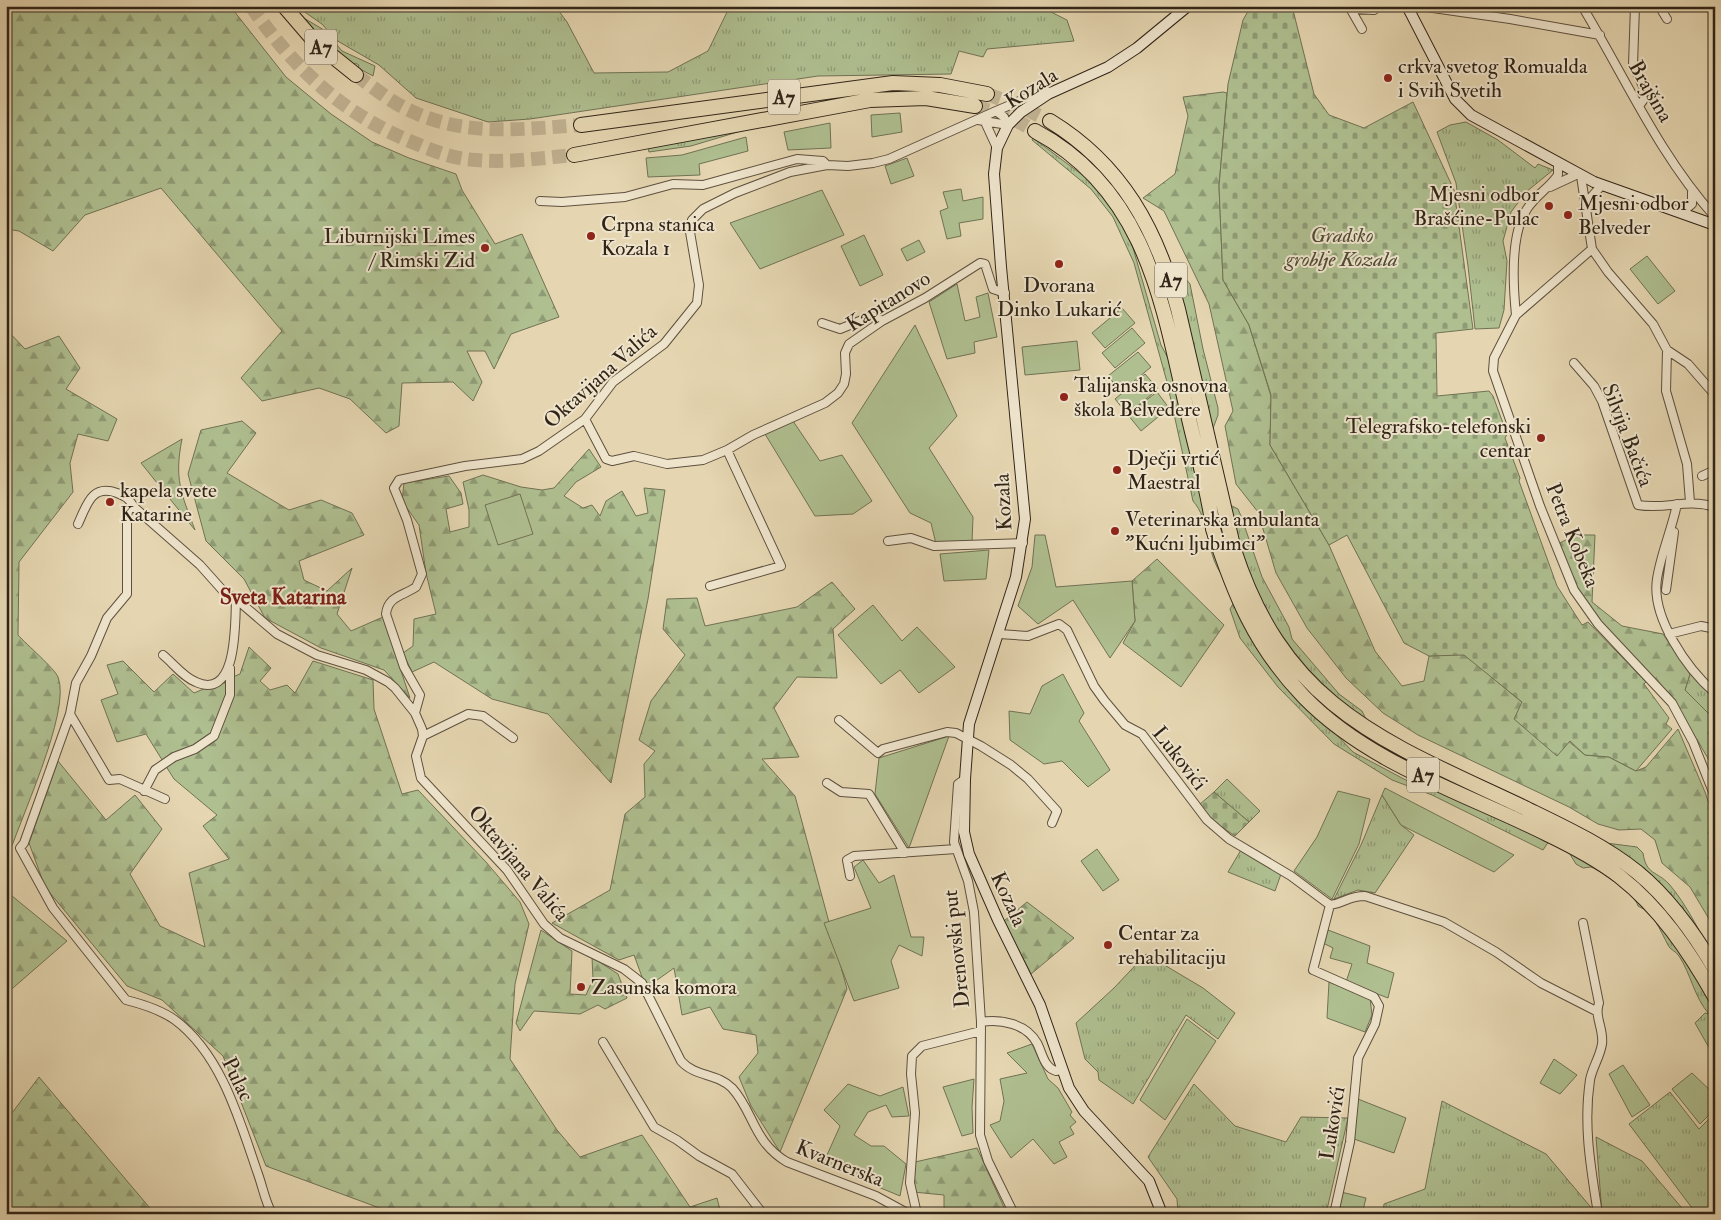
<svg xmlns="http://www.w3.org/2000/svg" width="1721" height="1220" viewBox="0 0 1721 1220" font-family="'IM FELL Double Pica',serif">
	<style>
		.grass { fill: url(#grass-tufts); stroke: #707254 }
		.forest { fill: url(#forest-firs); stroke: #707254 }
		.cemetery { fill: url(#cemetery-stones); stroke: #707254 }
		.garden { fill: #afbf90; stroke: #707254 }
		.lines { fill: none; stroke-linecap: round; stroke-linejoin: round }
		.highway-tunnel { stroke: #c1b292; stroke-width: 14; stroke-dasharray: 14 7; stroke-linecap: butt }
		.street-casing { stroke: #5e503e; stroke-width: 10 }
		.secondary-casing { stroke: #312417; stroke-width: 12 }
		.highway-casing { stroke: #312417; stroke-width: 16 }
		.street { stroke: #eee4cc; stroke-width: 8 }
		.secondary { stroke: #eee4cc; stroke-width: 10 }
		.highway { stroke: #e5d6b1; stroke-width: 14 }
		.poi-dot { fill: #8f2418; stroke: #eee4cc; stroke-width: 2 }
		.labels { text-anchor: middle; stroke-width: 4; stroke-linejoin: round; paint-order: stroke }
		.shield { fill: #eee4cc; stroke: #6a5e4d; stroke-width: 1 }
		.shield-label { font-size: 20px; font-weight: bold; fill: #312417 }
		.poi-label { font-size: 21px; fill: #312417; stroke: #eee4cc; text-anchor: start }
		.street-label { font-size: 21px; fill: #312417; stroke: #eee4cc }
		.park-label { font-size: 21px; font-style: italic; fill: #504b35; stroke: #eee4cc }
		.neighbourhood-label { font-size: 22px; font-weight: bold; fill: #7a1f14; stroke: #eee4cc }
	</style>
	<defs>
		<pattern id="grass-tufts" width="24" height="20" patternUnits="userSpaceOnUse" patternTransform="scale(1.25)"><rect width="24" height="20" fill="#afbf90"/><path d="M3 7l-1-3M5 7V3M7 7l1-3M15 17l-1-3M17 17v-4M19 17l1-3" fill="none" stroke="#8f9b75"/></pattern>
		<pattern id="forest-firs" width="22" height="20" patternUnits="userSpaceOnUse" patternTransform="scale(1.25)"><rect width="22" height="20" fill="#afbf90"/><path d="M5 1l3.5 6h-7zM16 11l3.5 6h-7z" fill="#8f9b75"/></pattern>
		<pattern id="cemetery-stones" width="16" height="16" patternUnits="userSpaceOnUse" patternTransform="scale(1.25)"><rect width="16" height="16" fill="#afbf90"/><path d="M2 7V4a2 2 0 0 1 4 0v3zM10 15v-3a2 2 0 0 1 4 0v3z" fill="#8f9b75"/></pattern>
	</defs>
	<rect width="100%" height="100%" fill="#e5d6b1"/>
	<filter id="stains"><feTurbulence type="fractalNoise" baseFrequency=".004" numOctaves="4"/><feColorMatrix values="0 0 0 0 .2 0 0 0 0 .09 0 0 0 0 .02 0 0 0 .5 -.17"/></filter>
	<radialGradient id="worn" r=".72"><stop offset=".6" stop-color="#630" stop-opacity="0"/><stop offset="1" stop-color="#630" stop-opacity=".3"/></radialGradient>
	<!-- grass -->
	<path class="grass" d="M296 6H555L567 22 594 73 668 72 708 51 730 6H1039L1067 20 1074 41 987 49 983 57 959 51 951 74 818 76 530 119 488 122 416 98 379 65 336 40 322 24Z
		M302 17 324 30 342 51 375 66 373 76 358 68 359 65 355 63 354 65 323 39Z
		M1466 122 1498 140 1535 168 1538 164 1553 170 1526 192 1511 212 1503 241 1507 261 1504 310 1499 328 1475 329 1468 266 1456 183 1437 132 1450 125Z
		M741 129V131L691 146 649 152 648 148Z
		M1033 138 1093 183 1129 234 1161 345 1170 362 1203 507 1220 572C1206 551 1210 520 1193 501L1167 382 1134 263 1113 217 1091 189 1032 140Z
		M1180 272 1190 284 1203 349 1218 408V415L1212 431 1176 273Z
		M1228 504 1238 509 1241 516 1262 577 1289 627 1292 639 1339 694 1362 711 1367 721C1354 711 1339 702 1327 691 1272 638 1247 576 1228 504Z
		M1233 604 1265 660 1353 752 1417 786 1445 793 1549 841 1543 850 1432 795 1392 780 1334 744 1278 687 1240 638 1230 609Z
		M1690 674 1715 697V720L1685 690Z
		M1227 779 1260 811 1249 822 1214 792Z
		M1382 795 1401 825 1414 835 1375 893 1358 890 1334 899 1361 845Z
		M1606 843 1637 847 1643 853C1646 875 1657 871 1669 884 1681 898 1690 914 1699 930L1697 931Z
		M1241 850 1281 874 1275 891 1228 872Z
		M1568 851C1626 883 1662 921 1696 978 1702 987 1713 1000 1715 1011 1717 1024 1715 1039 1715 1053L1708 1046 1695 1023 1705 1013 1709 1014C1694 997 1691 974 1679 956 1676 951 1670 950 1668 945 1660 930 1654 913 1638 906 1635 894 1603 872 1591 867L1583 868 1576 864Z
		M1146 954 1203 988 1235 1013 1218 1039 1186 1015 1133 1104 1099 1080 1098 1072 1085 1059 1076 1023 1114 988Z
		M1194 1084 1235 1126 1286 1142 1301 1117 1348 1118 1326 1214H1178L1177 1199 1148 1157Z
		M1670 1092 1699 1129 1715 1113V1214L1692 1208 1629 1124Z
		M1442 1101 1546 1154 1594 1211 1591 1214H1383L1384 1204 1425 1189Z
		M1596 1137 1642 1161 1687 1214H1602Z"/>
	<!-- forest -->
	<path class="forest" d="M6 6H230L286 77 331 114 372 142 409 158 456 174 462 190 495 244 522 234 559 317 511 334 494 369 485 351H467L482 382 473 401 453 382 402 383 399 426 386 433 350 399 319 388 262 401 241 378 282 331 161 188 85 215 53 251 19 231 6 229Z
		M1223 92 1227 93 1219 186 1223 280 1249 325 1271 396 1270 445 1329 545 1375 651 1402 686 1424 681 1429 656 1464 654 1585 755 1609 757 1636 771 1646 767 1678 729 1705 792 1715 822V929L1690 887 1662 863 1655 840 1641 829 1619 830 1598 824 1569 807 1418 735 1383 713 1346 678 1307 628 1276 573 1258 512 1236 484 1225 426 1233 411 1209 304 1164 211 1143 198 1175 174 1188 116 1183 97Z
		M6 329 25 349 59 336 80 368 66 389 117 419 108 441 78 434 70 463 73 492 19 562 18 635C26 644 55 669 58 677 72 712 17 824 6 864Z
		M242 421 256 433 227 473 289 510 321 500 352 513 364 535 299 561 304 580 327 591 352 568 337 614 351 631 383 617 410 698 384 670 321 648 265 618 244 579 206 541 188 474 201 430Z
		M182 439C174 479 181 493 195 530L141 463Z
		M589 449 601 467 576 482 564 496 583 508 592 505 600 516 606 501 622 491 636 516 648 513 644 488 665 490 648 599 611 783 548 714 492 699 434 662 412 672 403 653 413 646 414 619 436 614 426 573 419 525 402 501 404 483 449 476 461 493 463 504 446 509 450 532 469 527V510L463 482 483 475 521 487 542 490 554 488Z
		M1575 535H1595L1592 602 1622 626 1663 634 1690 674 1685 690 1715 720V765L1709 760 1669 693 1600 625 1576 591 1556 545Z
		M1157 559 1224 625 1181 687 1123 643 1135 621 1132 581Z
		M832 582 855 609 833 629 837 678 797 677 774 708 799 757 762 759 795 796 847 989 780 1152 751 1106 739 1077 758 1053 756 1035 723 1029 710 1007 682 1015 674 968 646 988 634 955 619 960 552 923 610 890 625 814 645 797 644 764 655 751 639 740 651 701 685 655 663 629 667 599 697 598 705 626 797 607Z
		M249 647 271 668 260 681 270 690 287 685 295 693 313 661 373 680 374 709 402 794 418 790 486 862 520 902 529 924 515 984 510 1059 557 1130 580 1157 642 1135 690 1207 717 1198 721 1214H384L385 1210 266 1166 223 1056 162 1000 127 986 45 887 29 843 58 761 106 820 135 795 162 829 130 874 160 926 205 947 189 873 229 859 203 826 217 815 174 779 146 734 117 742 101 700 118 694 107 665 123 661 154 692 173 674 194 693 240 674Z
		M6 891 67 941 6 994Z
		M1027 902 1074 938 1031 974 1004 921Z
		M541 930 572 951 570 994 586 995 593 979 592 957 618 974 627 998 605 1009 598 1005 580 1014 534 1011 520 1031 516 1023Z
		M39 1077 155 1214H6V1121Z
		M977 1148 1007 1214H944V1195L913 1192 915 1162Z"/>
	<!-- cemetery -->
	<path class="cemetery" d="M1251 6H1292L1314 94 1329 115 1364 128 1413 102 1454 190 1473 329 1436 333 1437 396 1489 391 1493 396 1507 434 1505 438 1520 478 1519 481 1557 586 1582 625 1588 622 1646 682 1644 684 1669 718 1666 724 1672 729 1636 771 1609 757 1585 755 1570 741 1557 756 1514 719 1522 702 1464 655 1429 656 1404 643 1347 535 1329 545 1270 445 1271 395 1249 325 1223 280 1219 186 1228 84 1243 20Z
		M1214 792 1249 822 1235 836 1212 820 1199 805Z"/>
	<!-- garden -->
	<path class="garden" d="M900 113 902 132 872 137 871 115Z
		M830 123 831 148 788 150 784 132Z
		M746 137 748 151 699 164 700 175 648 177 646 158 682 155Z
		M907 158 914 176 891 184 885 166Z
		M961 189 963 201 983 197V219L959 223 961 236 947 239 940 211 948 208 943 192Z
		M822 190 844 235 760 269 730 223Z
		M864 235 883 275 860 286 841 246Z
		M919 240 925 252 907 261 901 249Z
		M1647 256 1675 291 1658 304 1630 269Z
		M957 284 965 321 980 317 976 297 988 293 997 337 974 342 975 353 947 359 929 302Z
		M1122 308 1135 323 1105 348 1092 333Z
		M915 325 957 416 929 448 973 517 972 542 936 544 931 523 910 513 852 423Z
		M1132 328 1145 343 1115 368 1102 353Z
		M1077 341 1080 370 1025 375 1022 347Z
		M1138 352 1151 367 1121 392 1108 376Z
		M1145 374 1158 389 1129 413 1157 392 1169 408 1141 431 1115 399Z
		M793 421 820 461 842 455 872 501 853 514 815 516 765 434Z
		M520 494 533 534 498 545 485 505Z
		M1035 535H1045L1056 587 1132 581 1135 621 1110 658 1073 600 1038 624 1018 606 1032 567Z
		M989 550 986 579 944 581 940 554Z
		M873 605 902 641 917 627 955 667 919 693 900 670 881 684 838 635Z
		M1063 674 1084 713 1079 721 1110 770 1088 787 1062 761 1044 764 1010 740 1009 711 1030 714 1042 686Z
		M949 736 909 848 875 794 879 758Z
		M1385 788 1514 855 1494 872 1401 825 1382 795Z
		M1338 791 1370 799 1359 844 1332 899 1294 871 1317 837Z
		M1097 849 1119 880 1103 891 1081 861Z
		M863 860 879 883 894 875 911 937H924L922 956 899 945 891 961 899 988 854 1001 824 923 871 908 854 867Z
		M1328 930 1370 946 1367 963 1394 973 1388 998 1346 982 1352 964 1330 958 1333 948 1323 943Z
		M1329 982 1370 998 1372 1015 1365 1032 1327 1018Z
		M1187 1019 1216 1041 1165 1120 1140 1100Z
		M1032 1044 1048 1079 1058 1088 1072 1112 1070 1115 1076 1122 1070 1127 1074 1134 1059 1142 1067 1157 1054 1164 1033 1139 1011 1158 990 1125 1000 1121 1004 1101 1000 1079 1027 1073 1007 1053Z
		M1554 1059 1577 1075 1560 1094 1540 1083Z
		M1623 1065 1650 1105 1632 1117 1609 1074Z
		M1692 1073 1715 1095V1109L1700 1124 1672 1089Z
		M974 1079 972 1107 973 1133 962 1136 943 1087Z
		M848 1084 880 1096 903 1087 909 1116 892 1117 886 1105 868 1112 854 1135 871 1146H884L906 1164 900 1196 823 1164 840 1126 824 1110Z
		M1358 1099 1406 1118 1394 1153 1354 1139Z
		M1341 1192 1366 1198 1362 1214H1337Z"/>
	<g class="lines">
		<!-- highway-tunnel -->
		<path class="highway-tunnel" d="M251 6C295 70 345 116 417 144 436 152 455 159 476 160 508 163 542 158 574 155
			M356 75C373 87 392 103 411 111 466 137 523 129 581 125
			M987 94 1019 106 1050 121
			M975 106 1012 118 1035 131"/>
		<!-- street casing -->
		<g class="street-casing">
			<path id="street" d="M1346 6 1353 9 1374 10
				M1582 6C1625 77 1659 155 1715 217
				M1635 6 1633 65 1647 95 1639 106
				M1659 6 1667 19
				M1350 8 1362 29
				M1408 8 1426 7 1510 19 1600 35
				M996 111 1031 96 1048 92
				M985 122 997 148
				M1581 176 1592 249 1608 272 1653 324 1667 350 1666 391 1687 464 1690 502
				M1550 187 1578 174
				M540 201 562 202 625 197 673 184 703 185 797 159 823 161 826 164
				M1584 205 1602 185
				M1679 211 1685 210 1692 204V192
				M1592 249 1516 315 1494 358 1493 371 1540 506 1574 590 1598 624 1672 703 1693 742 1715 797
				M1516 315C1513 285 1510 234 1527 209 1535 196 1549 188 1558 175V164
				M822 323 840 329 872 316 882 321
				M1667 350 1688 364 1715 395
				M1574 363 1594 386 1602 401 1638 505C1666 510 1686 498 1715 507
				M585 419 606 459 612 461 634 456 667 464 703 460 727 450 753 435 825 403 838 393 844 384 846 374 845 353 849 344 882 321 925 298 980 263 985 264 993 289 1005 293
				M1702 476 1715 470
				M1677 504C1672 529 1661 553 1657 579 1651 617 1687 669 1715 693
				M78 524C87 504 92 484 117 493 127 497 129 499 134 507
				M888 541 911 538 934 546 1023 543
				M710 586 781 566 727 450
				M1666 590 1674 532
				M999 634 1028 636 1059 624 1067 630 1094 686 1104 700 1125 725 1142 734 1207 820 1229 839 1291 876 1330 905C1346 903 1347 896 1365 896L1444 922 1496 952 1541 983 1596 1011
				M1669 634 1701 626 1711 628 1715 626
				M163 655C174 664 183 677 196 682 238 701 235 622 236 599
				M415 713 420 695 404 667 386 614C388 596 403 596 416 587L422 574 407 520 394 488 399 480 465 466 522 459 539 451 585 419 613 382 664 344 697 303 699 285 690 232 692 220 703 209 735 193 790 172 827 165 848 166 873 163 889 159 996 111 1004 117 1008 125 978 120
				M70 714 24 843 20 848 53 908 126 1000C142 1004 161 1010 175 1020 222 1055 240 1122 258 1174 263 1188 265 1201 272 1214
				M839 720 878 753 883 749 947 732 956 733 981 746 1011 765 1028 779 1057 811 1052 823
				M423 736 468 714 483 716 513 738
				M965 779 958 784 954 842 968 881 974 912 981 1022 980 1135 988 1161 1014 1214
				M827 783 841 792 869 794 905 853
				M144 791 155 770 174 757 195 749 214 736 230 695V668
				M165 799 120 779 109 780 70 714 76 683 91 656 107 618 127 594V515L129 509 134 507 200 565 225 593 236 599 277 634 317 655 366 670 388 682 395 688 415 713 422 729 423 736 416 756 421 778 507 870 544 924 560 938 624 969 642 983 681 1061C695 1077 717 1073 732 1088 754 1112 753 1142 787 1162L876 1196 909 1214
				M850 876 847 860 854 856 956 849
				M1330 905 1313 970 1374 997 1379 1006 1375 1024 1358 1058 1350 1142 1334 1214
				M1583 923 1599 1003C1594 1017 1604 1029 1602 1044 1600 1057 1592 1068 1590 1080 1583 1126 1591 1169 1598 1214
				M981 1022C1000 1019 1026 1023 1037 1043 1042 1052 1044 1068 1056 1071L1061 1070
				M603 1042 654 1127 677 1140 699 1156 732 1174 763 1214
				M917 1214 910 1183 915 1113 911 1074 912 1056 922 1046 981 1031"/>
		</g>
		<!-- secondary casing -->
		<g class="secondary-casing">
			<path id="secondary" d="M1407 6 1455 99 1471 115 1594 182 1715 225
				M1162 1214 1149 1181 1084 1111 1069 1088 1040 1005 998 920 969 854 964 832 965 779 969 724 1016 577 1025 519 1001 267 994 174 997 148 1008 125 1021 112 1048 94 1108 67 1137 48 1188 6"/>
		</g>
		<!-- highway casing -->
		<g class="highway-casing">
			<path id="highway" d="M284 6 315 42 356 75
				M1050 121C1122 165 1157 230 1178 309L1234 550C1286 710 1386 742 1525 808 1564 827 1603 845 1637 872 1670 899 1694 933 1715 969
				M581 125 893 83 940 85 987 94
				M1035 131C1145 190 1162 300 1187 410 1195 448 1209 491 1213 529 1234 594 1255 646 1304 697 1369 764 1465 793 1547 834 1572 846 1597 859 1619 876 1660 908 1689 951 1715 997
				M574 155 870 100 926 98 975 106"/>
		</g>
		<!-- street -->
		<use href="#street" class="street"/>
		<!-- secondary -->
		<use href="#secondary" class="secondary"/>
		<!-- highway -->
		<use href="#highway" class="highway"/>
	</g>
	<!-- markers -->
	<g class="poi-dot">
		<circle cx="1388" cy="78" r="5"/>
		<circle cx="1549" cy="206" r="5"/>
		<circle cx="1568" cy="215" r="5"/>
		<circle cx="591" cy="236" r="5"/>
		<circle cx="485" cy="248" r="5"/>
		<circle cx="1059" cy="264" r="5"/>
		<circle cx="1064" cy="397" r="5"/>
		<circle cx="1541" cy="438" r="5"/>
		<circle cx="1117" cy="470" r="5"/>
		<circle cx="110" cy="502" r="5"/>
		<circle cx="1115" cy="531" r="5"/>
		<circle cx="1108" cy="945" r="5"/>
		<circle cx="581" cy="987" r="5"/>
	</g>
	<g class="labels">
		<!-- shield labels -->
		<g class="shield">
			<rect x="305" y="29.5" width="32" height="35" rx="4"/>
			<rect x="768" y="79.5" width="32" height="35" rx="4"/>
			<rect x="1155" y="262.5" width="32" height="35" rx="4"/>
			<rect x="1407" y="757.5" width="32" height="35" rx="4"/>
		</g>
		<g class="shield-label">
			<text x="321" y="54">A7</text>
			<text x="784" y="104">A7</text>
			<text x="1171" y="287">A7</text>
			<text x="1423" y="782">A7</text>
		</g>
		<!-- poi labels -->
		<g class="poi-label">
			<text x="1398" y="73">crkva svetog Romualda<tspan x="1398" dy="24">i Svih Svetih</tspan></text>
			<text x="1539" y="201" text-anchor="end">Mjesni odbor<tspan x="1539" dy="24">Brašćine-Pulac</tspan></text>
			<text x="1578" y="210">Mjesni odbor<tspan x="1578" dy="24">Belveder</tspan></text>
			<text x="601" y="231">Crpna stanica<tspan x="601" dy="24">Kozala 1</tspan></text>
			<text x="475" y="243" text-anchor="end">Liburnijski Limes<tspan x="475" dy="24">/ Rimski Zid</tspan></text>
			<text x="1059" y="292" text-anchor="middle">Dvorana<tspan x="1059" dy="24">Dinko Lukarić</tspan></text>
			<text x="1074" y="392">Talijanska osnovna<tspan x="1074" dy="24">škola Belvedere</tspan></text>
			<text x="1531" y="433" text-anchor="end">Telegrafsko-telefonski<tspan x="1531" dy="24">centar</tspan></text>
			<text x="1127" y="465">Dječji vrtić<tspan x="1127" dy="24">Maestral</tspan></text>
			<text x="120" y="497">kapela svete<tspan x="120" dy="24">Katarine</tspan></text>
			<text x="1125" y="526">Veterinarska ambulanta<tspan x="1125" dy="24">"Kućni ljubimci"</tspan></text>
			<text x="1118" y="940">Centar za<tspan x="1118" dy="24">rehabilitaciju</tspan></text>
			<text x="591" y="994">Zasunska komora</text>
		</g>
		<!-- street labels -->
		<g class="street-label">
			<text transform="translate(1031 88) rotate(-32)" y="7">Kozala</text>
			<text transform="translate(1651 91) rotate(60)" y="7">Brajšina</text>
			<text transform="translate(888 301) rotate(-32)" y="7">Kapitanovo</text>
			<text transform="translate(600 376) rotate(-42)" y="7">Oktavijana Valića</text>
			<text transform="translate(1628 435) rotate(69)" y="7">Silvija Bačića</text>
			<text transform="translate(1003 502) rotate(-93)" y="7">Kozala</text>
			<text transform="translate(1573 535) rotate(68)" y="7">Petra Kobeka</text>
			<text transform="translate(1180 758) rotate(52)" y="7">Lukovići</text>
			<text transform="translate(519 863) rotate(50)" y="7">Oktavijana Valića</text>
			<text transform="translate(1009 899) rotate(65)" y="7">Kozala</text>
			<text transform="translate(956 949) rotate(-96)" y="7">Drenovski put</text>
			<text transform="translate(238 1079) rotate(64)" y="7">Pulac</text>
			<text transform="translate(1332 1123) rotate(-81)" y="7">Lukovići</text>
			<text transform="translate(840 1163) rotate(22)" y="7">Kvarnerska</text>
		</g>
		<!-- park labels -->
		<g class="park-label">
			<text x="1342" y="242">Gradsko<tspan x="1342" dy="24">groblje Kozala</tspan></text>
		</g>
		<!-- neighbourhood labels -->
		<g class="neighbourhood-label">
			<text x="283" y="604">Sveta Katarina</text>
		</g>
	</g>
	<!-- margin -->
	<rect width="1721" height="1220" fill="none" stroke="#e5d6b1" stroke-width="25"/>
	<rect x="8" y="8" width="1706" height="1205" fill="none" stroke="#312417" stroke-width="2.5"/>
	<rect x="12" y="12" width="1696" height="1195" fill="none" stroke="#312417"/>
	<rect width="100%" height="100%" filter="url(#stains)"/>
	<rect width="100%" height="100%" fill="url(#worn)"/>
</svg>
